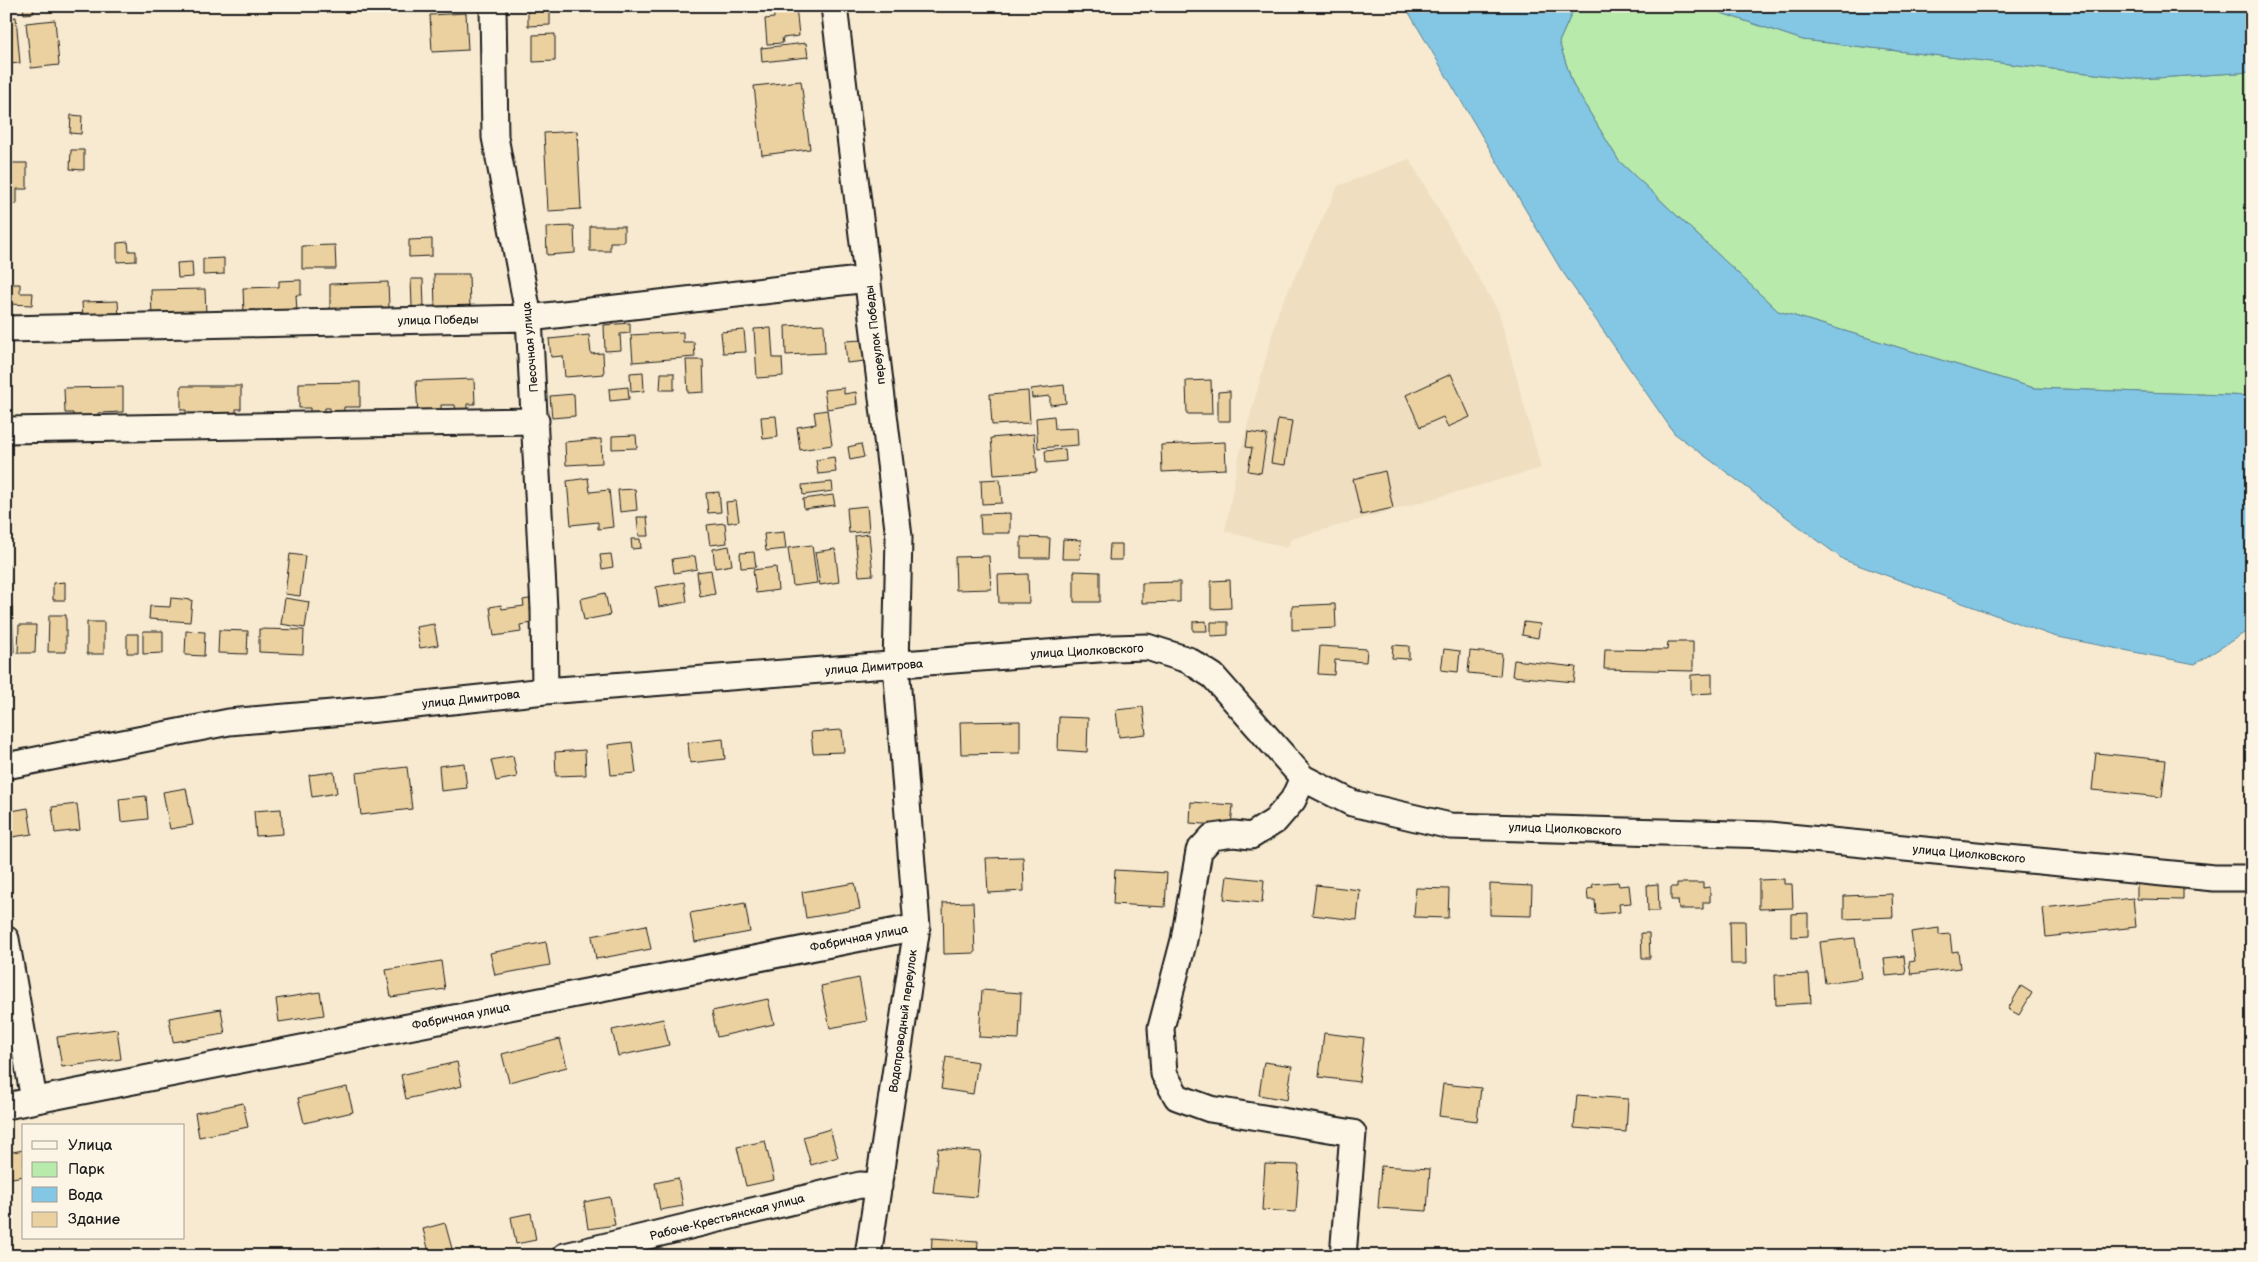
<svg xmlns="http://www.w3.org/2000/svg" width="2258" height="1262" viewBox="0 0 2258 1262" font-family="'Balsamiq Sans',sans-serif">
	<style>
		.built { fill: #efdebf }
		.green { fill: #b7eaab; stroke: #6a8364 }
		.water { fill: #84c7e5; stroke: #5a8395 }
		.building { fill: #ebd1a0; stroke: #1c1c1c }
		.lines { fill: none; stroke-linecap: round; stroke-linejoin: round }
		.minor-casing { stroke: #1c1c1c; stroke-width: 29 }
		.minor { stroke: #fcf5e5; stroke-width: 25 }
		.labels { text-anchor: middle; stroke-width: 5; stroke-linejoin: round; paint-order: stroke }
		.street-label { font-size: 12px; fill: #1c1c1c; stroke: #fcf5e5 }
	</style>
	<rect width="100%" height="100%" fill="#f7ead0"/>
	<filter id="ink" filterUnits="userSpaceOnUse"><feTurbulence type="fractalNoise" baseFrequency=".02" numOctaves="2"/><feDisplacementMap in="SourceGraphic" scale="10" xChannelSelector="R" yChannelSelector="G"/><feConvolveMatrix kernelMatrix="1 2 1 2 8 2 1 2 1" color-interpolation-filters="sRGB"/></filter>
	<g filter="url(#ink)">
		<!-- built -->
		<path class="built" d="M1409 159 1499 313 1541 468 1291 539 1287 548 1225 531 1238 461 1279 310 1338 186Z"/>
		<!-- green -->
		<path class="green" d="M1575 6H1700L1803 40 2139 79 2252 72V396L2034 388 1778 311 1619 161 1573 85 1559 42Z"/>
		<!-- water -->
		<path class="water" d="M1405 6H1575L1559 42 1573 85 1619 161 1778 311 2034 388 2252 396V628L2195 664 2053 636 1844 560 1674 433 1560 268Z
			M1700 6H2252V72L2139 79 1803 40Z"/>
		<!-- building -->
		<path class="building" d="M23 6H33L34 13 24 14Z
			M528 6H550V25L528 26Z
			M773 6H796L799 36 782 38 783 43 767 44 765 19 774 18Z
			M466 13 468 50 432 52 430 15Z
			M16 17 20 63 9 64 6 18Z
			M55 20 59 65 31 68 26 23Z
			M555 34V61L533 62V35Z
			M806 43 808 57 762 62 761 48Z
			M801 81 810 149 762 155 754 86Z
			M71 115 82 116 81 134 70 133Z
			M577 131 581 209 548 211 544 133Z
			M71 150H84V170L70 169Z
			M6 163H27V189H17V204H6Z
			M574 226 575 253 547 255 546 227Z
			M590 226H624V242H610V251H590Z
			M432 239V256L409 257V240Z
			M128 242 129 251H136V261L117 262V243Z
			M335 245 336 269H302V246Z
			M224 258V274L203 275V259Z
			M192 262 193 277 178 278 177 263Z
			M434 274H469L470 308H435Z
			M411 279H423L424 307H412Z
			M301 280V295H296L297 312 244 313 243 288 279 287V281Z
			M388 282 389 308 330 310V284Z
			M10 284H20V293H33L32 305 9 304Z
			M205 289 206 315 152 316 151 290Z
			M118 301 119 317 83 319 82 302Z
			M630 323V333L620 334 621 350 605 351 604 325Z
			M824 324 825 353 786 355 785 326Z
			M771 328 773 358H782L783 376 757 378 754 329Z
			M744 330 746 352 723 353 721 332Z
			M683 332V342H694L695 357 633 362 631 335Z
			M589 335 591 354 603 353 604 374 565 377 563 356 551 357 549 339Z
			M863 340 865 361 847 363 845 341Z
			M686 360H703L704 392 688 393Z
			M643 372 644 391 631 392 630 373Z
			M661 373H674V390H660Z
			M1451 374 1470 417 1448 427 1443 417 1420 427 1406 395Z
			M474 379 475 404H467V414H456L455 405H441V418L418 415 416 381Z
			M1211 380 1212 414H1187L1186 381Z
			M360 382V407H344V417H330V408H325L324 418 310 419V408H299V383Z
			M1064 385 1066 403 1050 405V396L1032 398 1031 389Z
			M181 386H241V409H236V421H186V410H181Z
			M123 387V412L98 413V418L73 422V413H65L64 388Z
			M628 387 629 399 610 401 609 389Z
			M844 388V394L856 392 857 404 827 409 824 390Z
			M1028 391 1030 423 992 425 990 394Z
			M1230 391V421H1218V392Z
			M574 394 575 416 552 418 550 396Z
			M827 410 832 445 800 450 797 427 816 424 814 412Z
			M776 416 778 437 763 439 761 417Z
			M1054 416 1055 429 1077 428 1078 445 1038 448 1036 418Z
			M1278 419 1292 421 1285 465 1271 463Z
			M1248 432 1267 435 1261 473 1248 471 1252 448 1246 447Z
			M1034 434 1037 472 994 475 991 438Z
			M636 435 637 448 612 449V436Z
			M601 439 602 463 566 465 565 442Z
			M1225 442 1226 469 1162 472 1161 445Z
			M861 444 864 457 850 460 848 447Z
			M1065 449 1066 461 1046 463 1045 451Z
			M834 457 836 472 818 474 816 460Z
			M1385 471 1393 508 1361 515 1353 479Z
			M588 478 590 492 609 490 613 527 598 529V522L571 525 567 481Z
			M1000 479 1002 503 982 504 981 480Z
			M832 482 833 491 803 495 802 485Z
			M635 489 637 510 620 512 618 490Z
			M719 492 721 512 708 513 706 493Z
			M833 495 835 505 804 509 803 499Z
			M736 501 739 521 728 523 726 502Z
			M867 506 869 531 849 533 847 508Z
			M1010 513V533H981L980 514Z
			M637 517H647L649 536H639Z
			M725 523 727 543 710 545 707 525Z
			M784 532 786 549 766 551 764 534Z
			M869 534 873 575 859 576 855 536Z
			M1021 537 1050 538 1049 558H1021Z
			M631 539H640L641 548 632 549Z
			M1063 539 1081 540 1080 559H1062Z
			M1110 544H1122V560H1109Z
			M812 545 817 583 793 586 788 548Z
			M729 546 732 565 715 568 713 549Z
			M835 549 839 582 820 585 815 552Z
			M754 552 756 567 741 568 740 553Z
			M290 554 305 556 300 596 285 594Z
			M611 554 613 567 602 569 600 555Z
			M695 556 697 569 674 573 672 559Z
			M989 556 991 589 956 590 955 557Z
			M6 565H9L10 585H6Z
			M776 567 778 590 756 593 753 570Z
			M711 570 715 594 700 597 697 572Z
			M1074 571 1100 572V602H1074Z
			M1028 574 1029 603H999L998 575Z
			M1230 580 1231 608 1211 609V581Z
			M65 582V600H53V583Z
			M684 582 687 602 659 607 656 587Z
			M1180 582V602L1142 603V583Z
			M605 593 610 615 584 620 580 599Z
			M540 597 541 606 530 608 532 623 520 625 521 632 494 636 490 607 501 605 502 609 524 606 523 600Z
			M171 598 192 600 190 622 149 619 150 606 170 607Z
			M285 598 309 602 305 628 281 624Z
			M1335 604 1336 628 1292 630V606Z
			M6 606H12L14 652H6Z
			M49 615H66V652H48Z
			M1206 621 1207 631H1193V622Z
			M87 622H104V654H87Z
			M1211 622H1228V635L1211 636Z
			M1524 622 1540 624 1538 638 1522 635Z
			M434 624 438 645 420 648 416 627Z
			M19 625H36L35 653H18Z
			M259 629 304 630 303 654 259 652Z
			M219 630 248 631 247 654 218 653Z
			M143 631H163V653L143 654Z
			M186 631 205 632 204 656 185 655Z
			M127 634H138V653H127Z
			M1668 642H1693V671L1604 669 1605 649 1667 650Z
			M1393 645 1409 646V659L1392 658Z
			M1320 646 1367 649 1366 662 1335 660 1334 675 1318 674Z
			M1444 649 1460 651 1458 672 1441 670Z
			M1470 651 1502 654 1500 676 1468 673Z
			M1514 660 1576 667 1574 682 1512 676Z
			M1712 674V693L1691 694V675Z
			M1143 707 1146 734 1119 737 1116 710Z
			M1059 717 1088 718 1087 752 1058 750Z
			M1020 721V753L961 754 960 722Z
			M842 730 844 752 813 753 811 732Z
			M723 739 725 759 690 763 688 743Z
			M632 742 636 773 611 775 608 745Z
			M585 750 586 775 556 776 555 752Z
			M2096 753 2166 760 2162 797 2092 790Z
			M513 756 517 777 496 781 491 760Z
			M464 763 467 788 441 791 439 766Z
			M407 767 412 809 361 815 356 773Z
			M334 772 337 793 312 797 309 775Z
			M186 788 193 825 170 829 163 792Z
			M146 796 148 819 121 822 119 799Z
			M1191 802 1233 805 1231 826 1190 823Z
			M77 804 80 830 55 833 52 807Z
			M28 808 32 834 6 838V812Z
			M281 809 283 834 256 836 254 811Z
			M1023 857 1024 891 988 893 986 858Z
			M1115 870 1167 873 1165 907 1113 904Z
			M1227 876 1264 880 1262 903 1224 899Z
			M2137 877 2183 878V900L2137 899Z
			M1784 879V884H1792L1793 908 1759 909V880Z
			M1618 882 1619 886 1629 885 1631 903 1619 904 1620 912 1596 914 1595 900H1588L1587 889 1593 888 1592 884Z
			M855 883 860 909 806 918 802 892Z
			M1677 883H1703V888L1710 887V902H1703V909H1679L1678 900H1671V887H1677Z
			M1490 884 1532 886 1531 916 1490 915Z
			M1658 884 1659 911H1648L1647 885Z
			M1316 885 1360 890 1357 920 1312 915Z
			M1416 888 1449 889 1448 918 1414 917Z
			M1892 894 1893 917 1844 919V896Z
			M2133 898 2136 927 2046 937 2043 908Z
			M973 902 975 953 944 954 943 903Z
			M745 903 750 932 695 942 690 913Z
			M1808 913V936L1791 937V914Z
			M1730 921H1745L1746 964H1731Z
			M646 925 651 949 596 959 592 936Z
			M1939 928V935L1950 934 1952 952 1958 951 1960 968 1911 974 1909 962 1915 961 1911 932Z
			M1641 933H1649L1650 958H1642Z
			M1855 938 1861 978 1825 983 1820 942Z
			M546 942 550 965 495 975 490 953Z
			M1904 956 1906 974 1886 976 1884 958Z
			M441 961 445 989 391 997 386 970Z
			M1809 974 1811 1003 1776 1005 1775 975Z
			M859 978 867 1021 830 1028 821 986Z
			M2021 986 2032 993 2019 1015 2008 1009Z
			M982 990 1021 993 1019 1039 979 1037Z
			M320 992 324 1015 279 1022 276 999Z
			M768 999 774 1024 717 1037 712 1011Z
			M221 1009 225 1034 173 1042 169 1018Z
			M663 1019 669 1045 618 1056 612 1030Z
			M117 1029 121 1059 62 1067 57 1037Z
			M1324 1033 1364 1038 1359 1082 1319 1077Z
			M560 1039 567 1067 509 1082 502 1054Z
			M946 1057 978 1062 973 1094 941 1089Z
			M457 1062 462 1086 406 1099 401 1075Z
			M1264 1062 1292 1066 1287 1100 1259 1095Z
			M1443 1084 1481 1088 1477 1121 1439 1116Z
			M347 1087 353 1112 304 1123 298 1098Z
			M1577 1095 1628 1099 1626 1132 1574 1128Z
			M243 1103 248 1127 199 1137 195 1113Z
			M830 1129 838 1157 811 1165 803 1137Z
			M765 1141 774 1180 746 1186 737 1147Z
			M938 1148 981 1152 977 1197 933 1193Z
			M24 1150V1176L6 1179V1153Z
			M1265 1164 1299 1165 1296 1212 1262 1210Z
			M1381 1166 1430 1169 1427 1211 1378 1208Z
			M678 1178 683 1206 660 1210 655 1183Z
			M610 1197 615 1225 588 1229 584 1202Z
			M531 1213 536 1240 516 1244 511 1217Z
			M445 1223 454 1256H430L423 1229Z
			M932 1238 978 1241 977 1256H931Z
			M377 1248 378 1256H350V1252Z"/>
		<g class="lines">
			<!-- minor casing -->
			<g class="minor-casing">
				<path id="minor" d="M493 6 495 137 529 318 544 609 545 691
					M834 6 899 537 896 665 917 927 868 1256
					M6 329 529 318 868 279
					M6 430 536 421
					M6 766 229 722 378 709 545 691 1112 648 1147 647 1188 660 1213 676 1303 778 1352 803 1450 826 1770 835 2214 878H2252
					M1303 778 1293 800 1275 821 1251 836 1234 834 1212 837 1199 851 1184 940 1161 1028 1164 1074 1177 1097 1210 1109 1353 1133 1343 1256
					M6 939 34 1100
					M6 1106 917 927
					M565 1256 860 1185 879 1186"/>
			</g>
			<!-- minor -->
			<use href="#minor" class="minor"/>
		</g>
	</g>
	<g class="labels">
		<!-- street labels -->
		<g class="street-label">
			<text transform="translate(438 320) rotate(-1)" y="4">улица Победы</text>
			<text transform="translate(875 335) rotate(-97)" y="4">переулок Победы</text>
			<text transform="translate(530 347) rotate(-95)" y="4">Песочная улица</text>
			<text transform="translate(1087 651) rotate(-3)" y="4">улица Циолковского</text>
			<text transform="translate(874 667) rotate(-4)" y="4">улица Димитрова</text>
			<text transform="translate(471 699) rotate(-6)" y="4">улица Димитрова</text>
			<text transform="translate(1565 829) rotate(2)" y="4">улица Циолковского</text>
			<text transform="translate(1969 854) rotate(5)" y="4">улица Циолковского</text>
			<text transform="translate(859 938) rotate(-11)" y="4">Фабричная улица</text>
			<text transform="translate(461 1016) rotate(-11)" y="4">Фабричная улица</text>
			<text transform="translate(903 1021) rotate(-82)" y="4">Водопроводный переулок</text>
			<text transform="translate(727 1217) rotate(-14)" y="4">Рабоче-Крестьянская улица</text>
		</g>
	</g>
	<!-- margin -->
	<rect width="2258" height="1262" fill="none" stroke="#fcf5e5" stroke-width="25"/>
	<rect x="12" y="12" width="2233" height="1237" fill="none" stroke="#1c1c1c" stroke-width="2" filter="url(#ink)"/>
	<!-- legend -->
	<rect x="22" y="1124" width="162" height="115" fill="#fcf5e5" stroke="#a29e95"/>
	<rect x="32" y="1141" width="25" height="8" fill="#fcf5e5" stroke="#a29e95"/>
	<text x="68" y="1150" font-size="15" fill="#1c1c1c">Улица</text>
	<rect x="32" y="1162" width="25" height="15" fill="#b7eaab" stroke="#a29e95"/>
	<text x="68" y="1174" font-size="15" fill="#1c1c1c">Парк</text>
	<rect x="32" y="1187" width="25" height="15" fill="#84c7e5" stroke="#a29e95"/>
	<text x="68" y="1200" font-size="15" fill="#1c1c1c">Вода</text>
	<rect x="32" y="1212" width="25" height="15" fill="#ebd1a0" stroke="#a29e95"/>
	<text x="68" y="1224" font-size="15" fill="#1c1c1c">Здание</text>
</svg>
